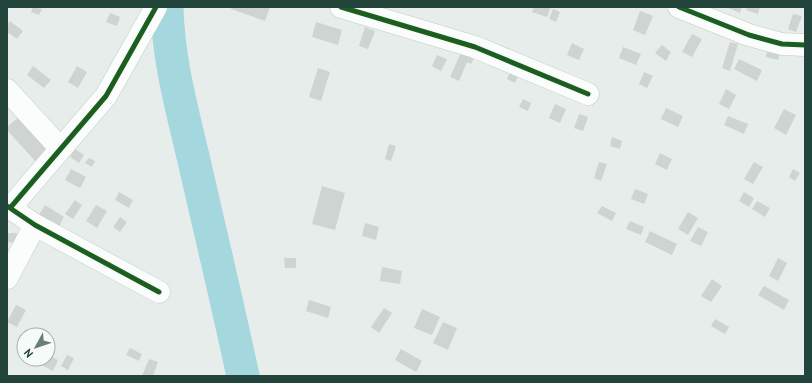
<svg xmlns="http://www.w3.org/2000/svg" width="812" height="383" viewBox="0 0 812 383" font-family="'PT Sans',sans-serif">
	<style>
		.lines { fill: none; stroke-linecap: round; stroke-linejoin: round }
		.river { stroke: #a4d7de; stroke-width: 33 }
		.building { fill: #ced4d2 }
		.minor-casing { stroke: #c4cac8; stroke-width: 23 }
		.minor { stroke: #fbfcfc; stroke-width: 22 }
		.cycleway-casing { stroke: #f6fbf9; stroke-width: 8 }
		.cycleway { stroke: #1b5e20; stroke-width: 5 }
	</style>
	<rect width="100%" height="100%" fill="#e7edea"/>
	<g class="lines">
		<!-- river -->
		<path class="river" d="M167 7C168 61 183 113 195 165 211 235 228 306 243 376"/>
	</g>
	<!-- building -->
	<path class="building" d="M33 7 42 9 39 15 31 12Z
		M232 7H270L265 21 231 9Z
		M534 7H551L547 17 532 12Z
		M729 7H742L740 13 728 8Z
		M747 7H760L758 14 746 10Z
		M553 9 560 12 556 22 549 19Z
		M640 11 653 16 645 35 633 30Z
		M110 13 120 17 117 26 106 22Z
		M793 14 802 16 796 32 788 29Z
		M10 21 23 31 17 39 7 32V25Z
		M316 22 342 30 338 45 312 37Z
		M365 27 375 31 368 49 359 46Z
		M692 34 702 39 692 57 682 52Z
		M730 42 738 44 730 71 722 68Z
		M572 43 584 49 579 60 567 55Z
		M662 45 671 52 666 61 655 53Z
		M623 47 641 54 636 65 619 58Z
		M768 47 781 50 778 60 766 57Z
		M463 48 476 54 471 64 467 62 459 81 450 77Z
		M437 55 447 59 441 71 432 66Z
		M739 59 762 70 757 81 734 69Z
		M33 66 51 80 44 88 27 75Z
		M77 66 87 72 78 88 68 82Z
		M318 68 330 72 321 101 309 97Z
		M512 68 520 71 515 83 507 79Z
		M644 72 653 76 647 88 639 84Z
		M726 89 736 95 729 109 719 104Z
		M523 99 531 103 528 111 519 107Z
		M555 104 566 109 560 123 549 118Z
		M666 108 683 116 678 127 661 119Z
		M784 109 796 115 786 135 774 128Z
		M579 114 588 117 583 131 574 128Z
		M20 116 49 148 35 161 7 130V127Z
		M728 116 748 124 744 134 724 125Z
		M612 137 622 141 620 149 610 146Z
		M389 144 396 146 391 161 385 159Z
		M75 149 84 155 79 163 70 157Z
		M660 153 672 159 667 170 655 164Z
		M89 158 95 161 92 167 85 163Z
		M599 162 607 164 601 181 594 178Z
		M754 162 763 167 753 184 744 179Z
		M71 169 86 177 80 188 65 180Z
		M793 169 800 173 795 181 789 177Z
		M322 186 345 193 335 230 312 224Z
		M635 189 648 194 644 204 631 199Z
		M119 192 133 200 129 208 115 200Z
		M744 192 754 198 749 207 739 201Z
		M75 200 82 205 73 219 65 214Z
		M757 201 770 208 765 217 752 209Z
		M45 205 64 217 58 228 38 216Z
		M96 205 107 211 97 228 86 221Z
		M602 206 616 213 612 221 597 213Z
		M688 212 698 218 688 235 678 229Z
		M120 217 127 222 120 232 113 227Z
		M630 221 644 227 641 235 626 229Z
		M365 223 379 227 376 240 362 236Z
		M698 227 708 232 701 246 690 241Z
		M650 231 677 244 672 255 645 242Z
		M7 233H17L16 243 7 242Z
		M284 258H296V268H285Z
		M778 258 787 263 778 281 769 276Z
		M382 267 402 271 400 284 380 281Z
		M712 279 722 286 711 302 701 296Z
		M764 286 789 300 784 310 758 295Z
		M309 300 331 307 328 318 306 311Z
		M16 305 26 310 17 327 7 322Z
		M384 308 392 313 379 333 371 327Z
		M422 309 440 317 432 335 414 328Z
		M715 319 729 327 725 334 711 326Z
		M443 322 457 328 448 350 433 343Z
		M32 328 43 334 42 335H28Z
		M130 348 142 354 139 361 126 355Z
		M401 349 422 361 416 372 395 360Z
		M48 355 58 360 53 371 40 364 42 359H48Z
		M67 355 74 358 68 370 61 366Z
		M149 359 158 362 153 376H142Z"/>
	<g class="lines">
		<!-- minor casing -->
		<g class="minor-casing">
			<path id="minor" d="M341 7 475 47 588 94
				M679 7 749 35 782 44 805 45
				M7 90 61 149
				M7 206 35 225 159 292
				M10 208 106 96 156 7
				M7 278 35 225"/>
		</g>
		<!-- minor -->
		<use href="#minor" class="minor"/>
		<!-- cycleway casing -->
		<g class="cycleway-casing">
			<path id="cycleway" d="M341 7 475 47 588 94
				M679 7 749 35 782 44 805 45
				M7 206 35 225 159 292
				M10 208 106 96 156 7"/>
		</g>
		<!-- cycleway -->
		<use href="#cycleway" class="cycleway"/>
	</g>
	<!-- border -->
	<rect width="812" height="383" fill="none" stroke="#22443b" stroke-width="16"/>
	<!-- north arrow -->
	<g transform="translate(36 347) rotate(230)"><circle r="19" fill="#f6fbf9" stroke="#a1b2ad"/>
	<path d="M0-3L7 15L0 10L-7 15Z" fill="#677f78"/>
	<text y="-6" font-size="11" font-weight="bold" text-anchor="middle" fill="#22443b">N</text>
	</g>
</svg>
